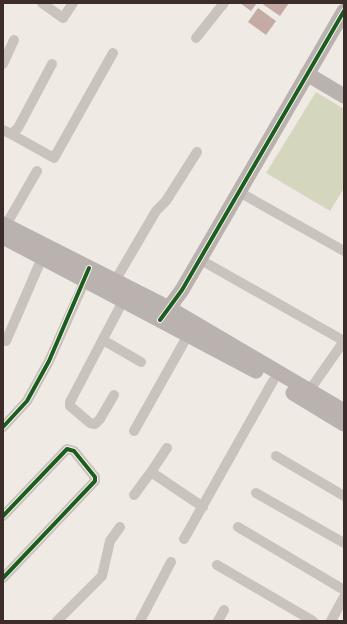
<svg xmlns="http://www.w3.org/2000/svg" width="347" height="624" viewBox="0 0 347 624" font-family="Mulish,sans-serif">
	<style>
		.green { fill: #d4d7bd }
		.building { fill: #c6aba5 }
		.lines { fill: none; stroke-linecap: round; stroke-linejoin: round }
		.street { stroke: #cac2bd; stroke-width: 10 }
		.secondary { stroke: #bab2ae; stroke-width: 15 }
		.cycleway-casing { stroke: #fcf3ed; stroke-width: 6 }
		.cycleway { stroke: #1b5e20; stroke-width: 4 }
	</style>
	<rect width="100%" height="100%" fill="#f0eae5"/>
	<!-- green -->
	<path class="green" d="M316 92 344 109V188L330 211 266 173Z"/>
	<!-- building -->
	<path class="building" d="M240 3H257L251 11Z
		M261 3H289L280 16Z
		M258 8 276 21 266 35 248 22Z"/>
	<g class="lines">
		<!-- street -->
		<path class="street" d="M42 3 63 18 73 3
			M196 38 224 3
			M3 64 14 40
			M3 130 11 134 18 128 52 64
			M11 134 54 158 113 53
			M239 192 344 251
			M6 225 37 171
			M199 259 344 341
			M115 281 156 211 166 201 197 152
			M103 340 141 362
			M6 341 42 258
			M309 391 344 341
			M114 395 100 419 95 424 90 423 70 406V402L123 301
			M3 427 27 401 49 361 87 276
			M134 431 188 335
			M167 448 151 472 203 507
			M276 456 344 496
			M256 493 344 543
			M134 495 151 472
			M3 516 67 449 74 451 95 477V481L3 578
			M238 527 344 590
			M184 539 273 381
			M217 565 313 621
			M57 621 102 576 110 541 120 527
			M140 621 171 562
			M218 621 224 610
			M331 621 344 597"/>
		<!-- secondary -->
		<path class="secondary" d="M307 74 344 96
			M3 224 169 308 344 411
			M3 237 256 371
			M163 316 182 290 344 11
			M293 393 344 424"/>
		<!-- cycleway casing -->
		<g class="cycleway-casing">
			<path id="cycleway" d="M160 320 182 290 344 11
				M3 427 27 401 49 361 89 268
				M3 516 67 449 74 451 95 477V481L3 578"/>
		</g>
		<!-- cycleway -->
		<use href="#cycleway" class="cycleway"/>
	</g>
	<!-- border -->
	<rect width="347" height="624" fill="none" stroke="#3c2d2a" stroke-width="8"/>
</svg>
